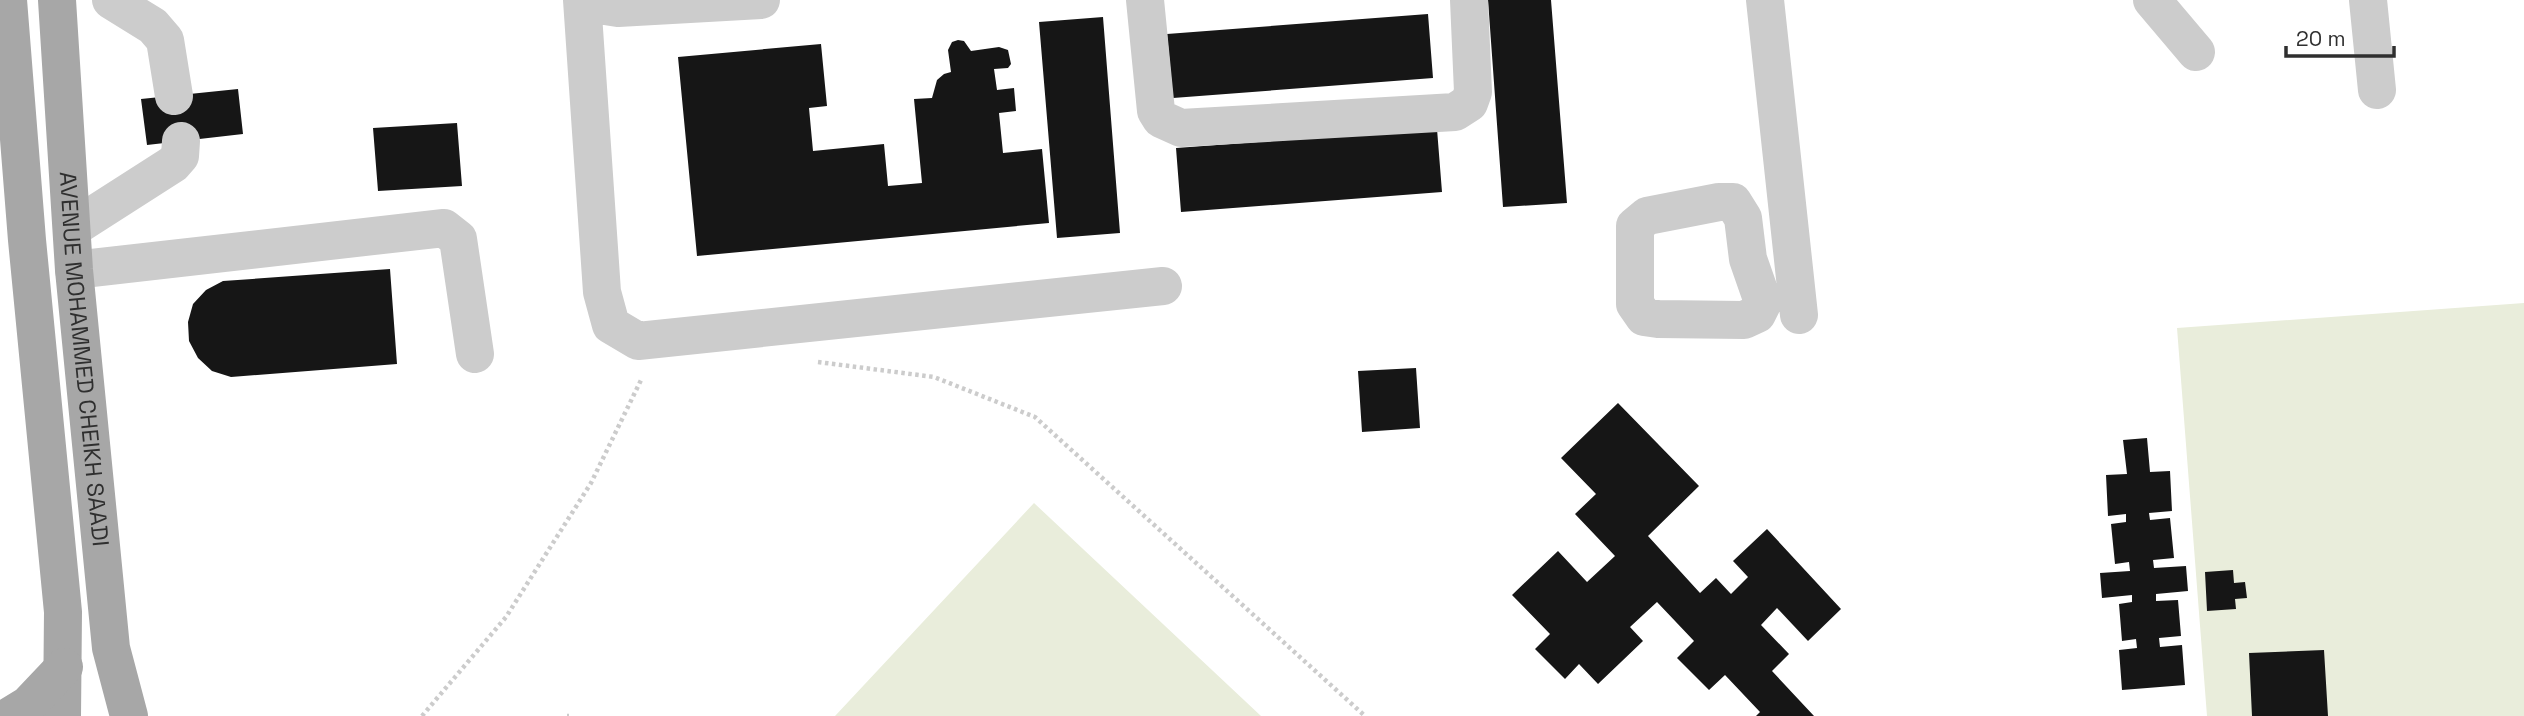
<svg xmlns="http://www.w3.org/2000/svg" width="2524" height="716" viewBox="0 0 2524 716" font-family="'Space Grotesk',sans-serif">
	<style>
		.green { fill: #e9eddb }
		.building { fill: #161616 }
		.lines { fill: none; stroke-linecap: round; stroke-linejoin: round }
		.path { stroke: #ccc; stroke-width: 4.5; stroke-dasharray: 3.5 3.5; stroke-linecap: butt }
		.minor { stroke: #ccc; stroke-width: 38 }
		.major { stroke: #a7a7a7; stroke-width: 38 }
		.labels { text-anchor: middle; stroke-width: 7; stroke-linejoin: round; paint-order: stroke }
		.street-label { font-size: 23px; fill: #2f2f2f; stroke: #fff }
	</style>
	<rect width="100%" height="100%" fill="#fff"/>
	<!-- green -->
	<path class="green" d="M2524 303V716H2207L2177 328Z
		M1034 503 1261 716H835Z"/>
	<!-- building -->
	<path class="building" d="M1488 0H1551L1567 203 1503 207Z
		M1428 14 1433 78 1173 98 1167 34Z
		M1103 17 1120 233 1057 238 1039 22Z
		M958 40 964 41 971 51 999 47 1008 50 1011 64 1008 68 994 69 997 90 1014 88 1016 111 999 113 1003 153 1042 149 1049 223 697 256 678 57 821 44 827 106 809 108 813 151 884 144 888 186 922 183 914 99 932 98 937 80 944 74 951 72 948 50 952 42Z
		M238 89 243 134 147 145 141 99Z
		M457 123 462 186 378 191 373 128Z
		M1437 129 1442 192 1181 212 1176 148Z
		M390 269 397 364 231 377 212 371 198 358 189 341 188 322 193 304 206 290 223 281Z
		M1416 368 1420 428 1362 432 1358 371Z
		M1618 403 1699 486 1648 536 1700 593 1716 578 1731 594 1748 577 1733 561 1767 529 1841 609 1808 641 1777 608 1761 625 1789 654 1772 671 1814 716H1756L1760 712 1725 675 1709 690 1677 658 1694 641 1657 602 1630 627 1643 641 1598 684 1579 664 1565 679 1535 649 1550 634 1512 595 1558 551 1587 582 1615 556 1575 514 1596 494 1561 458Z
		M2147 438 2150 472 2170 471 2172 511 2149 513 2150 520 2170 518 2174 558 2153 560 2154 568 2186 566 2188 591 2156 594V601L2178 600 2181 636 2159 638 2160 647 2182 645 2185 685 2122 690 2119 650 2137 648 2136 639 2122 641 2119 604 2132 602V595L2102 598 2100 573 2130 571 2129 562 2115 564 2111 524 2126 522V514L2108 516 2106 475 2127 474 2123 440Z
		M2233 570 2234 583 2245 582 2247 598 2235 599 2236 609 2207 611 2205 572Z
		M2324 650 2328 716H2252L2249 653Z"/>
	<g class="lines">
		<!-- path -->
		<path class="path" d="M818 362 934 377 1035 417 1365 716
			M422 716 506 617 591 483 642 378
			M567 716H569"/>
		<!-- minor -->
		<path class="minor" d="M111 0 153 26 165 40 174 96
			M582 0 602 292 611 325 638 341 1163 286
			M591 0 599 5 618 8 761 0
			M1145 0 1156 111 1161 119 1181 128 1455 112 1469 103 1473 92 1469 0
			M1765 0 1799 315
			M2152 0 2196 52
			M2368 0 2377 90
			M1719 202H1733L1743 218 1748 259 1763 302 1757 314 1744 320 1658 319 1644 317 1635 304V226L1647 216Z
			M73 228 173 164 180 156 181 141
			M74 270 444 228 458 239 475 354"/>
		<!-- major -->
		<g class="major">
			<path d="M8 0 27 240 63 612 62 716"/>
			<path id="s1" d="M57 0 74 270 111 648 129 716"/>
			<path d="M10 716 28 705 64 667"/>
		</g>
	</g>
	<g class="labels">
		<!-- street labels -->
		<g class="street-label">
			<text dy="8" stroke="none"><textPath href="#s1" startOffset="360">AVENUE MOHAMMED CHEIKH SAADI</textPath></text>
		</g>
	</g>
	<!-- scale -->
	<path d="M2286 46v10h108v-10" fill="none" stroke="#2f2f2f" stroke-width="3.5"/>
	<text x="2296" y="46" font-size="21" fill="#2f2f2f" stroke="#ffffff" stroke-width="5" paint-order="stroke">20 m</text>
</svg>
